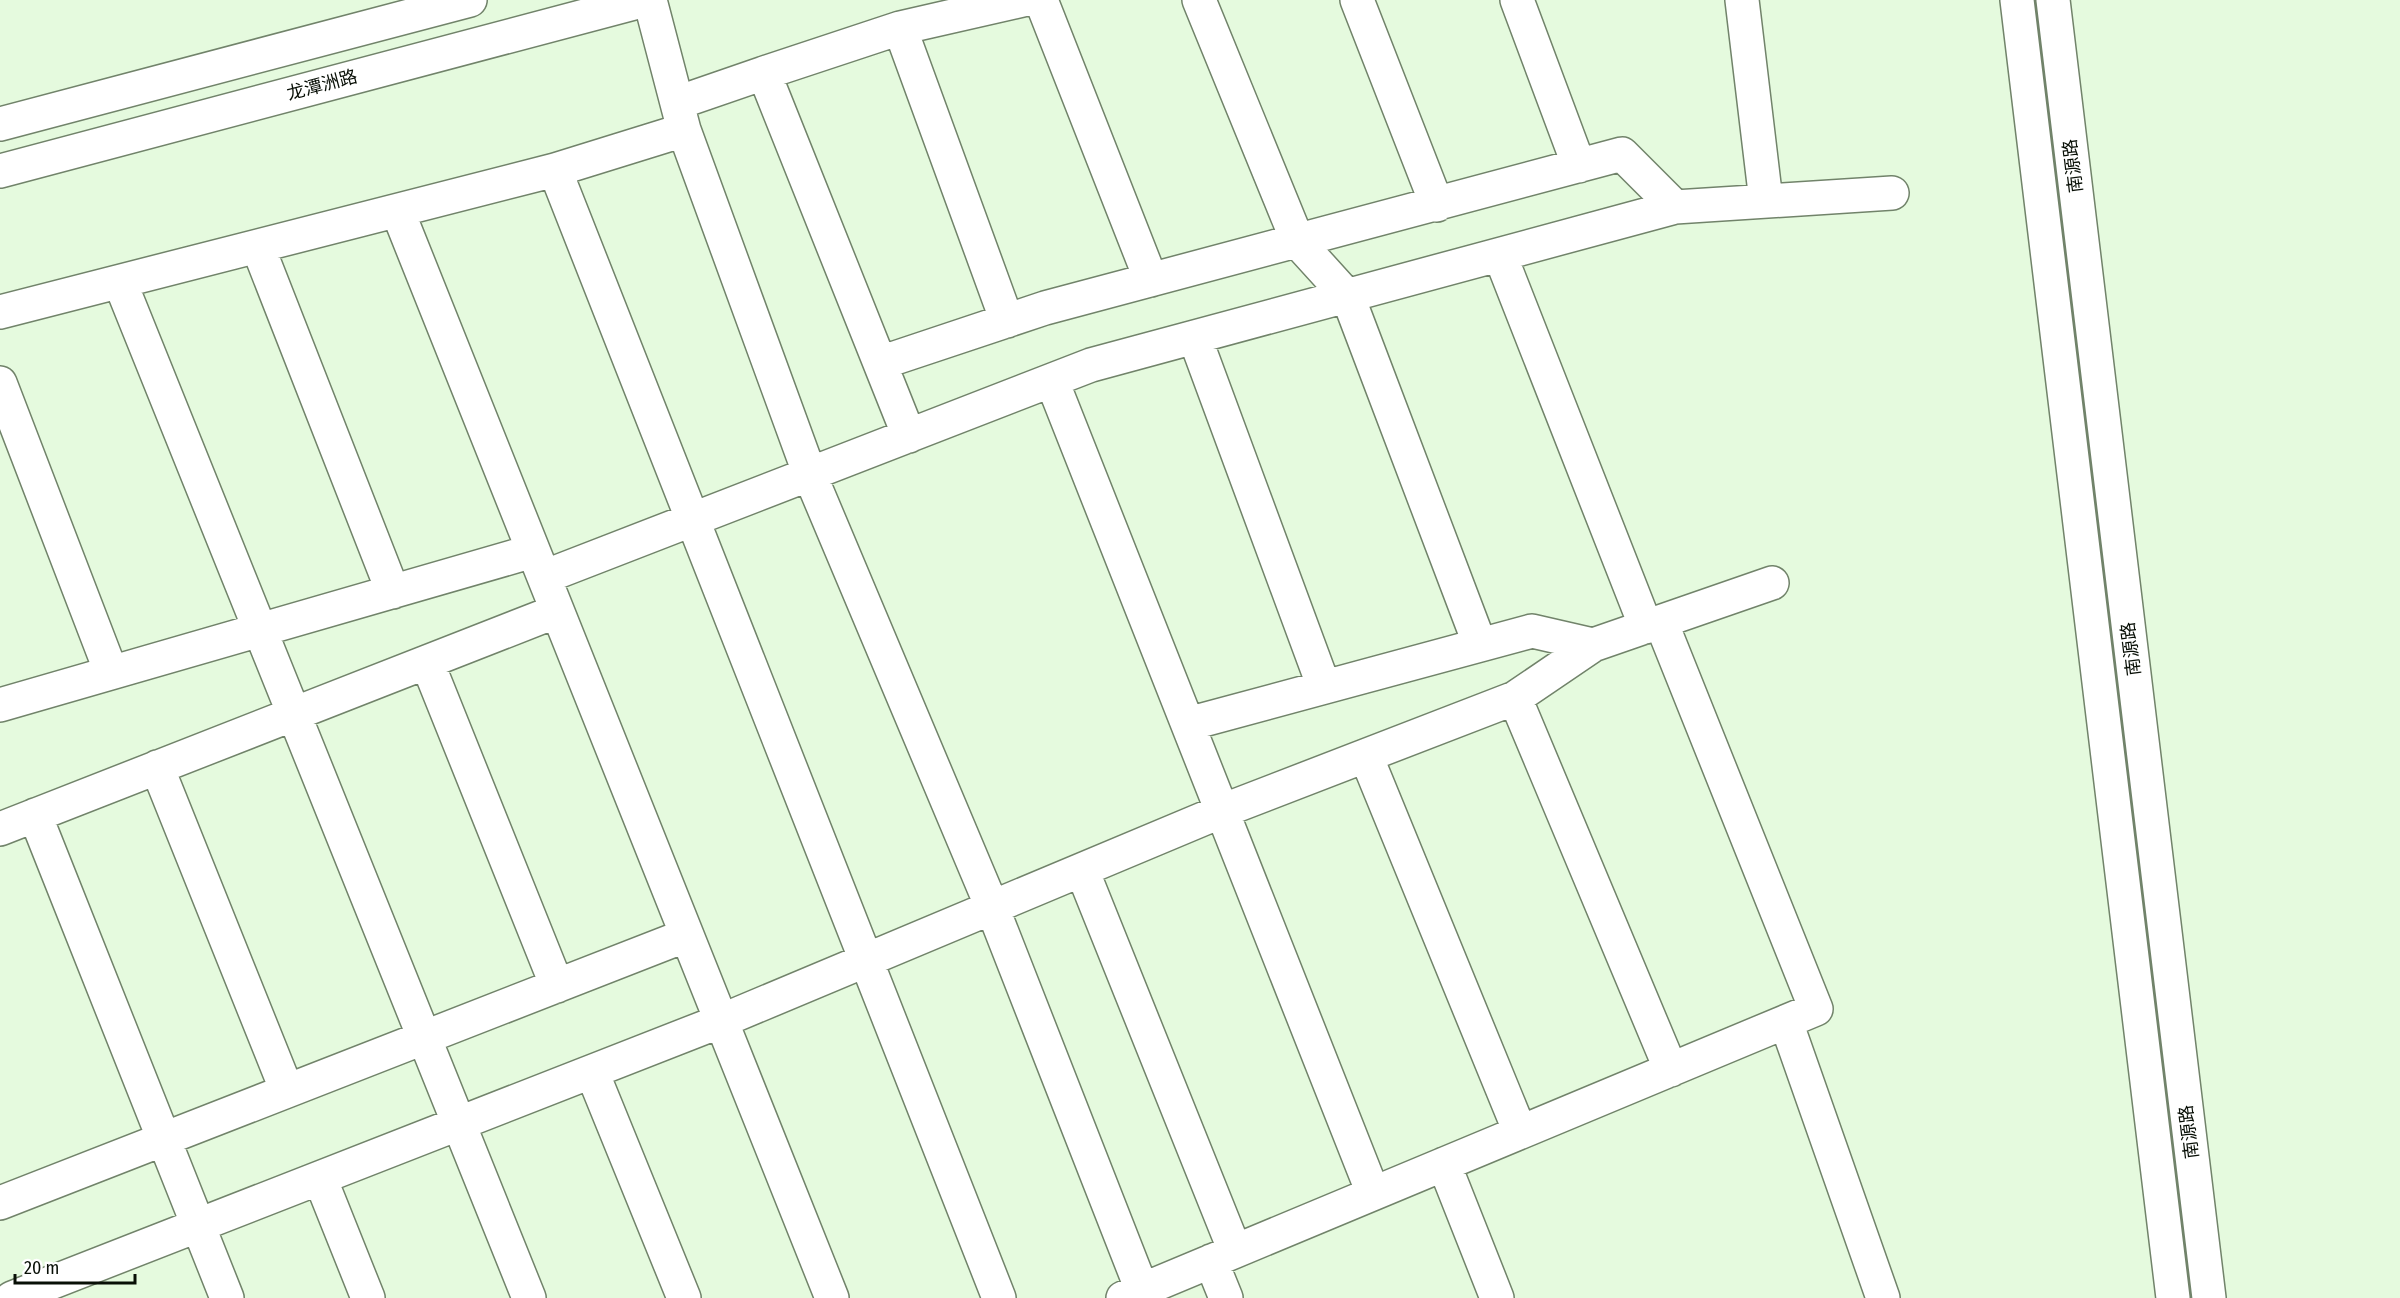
<svg xmlns="http://www.w3.org/2000/svg" width="2400" height="1298" viewBox="0 0 2400 1298" font-family="'Fira Sans Condensed','Noto Sans SC',sans-serif">
	<style>
		.lines { fill: none; stroke-linecap: round; stroke-linejoin: round }
		.minor-casing { stroke: #71836a; stroke-width: 36 }
		.secondary-casing { stroke: #71836a; stroke-width: 36 }
		.minor { stroke: #fff; stroke-width: 33 }
		.secondary { stroke: #fff; stroke-width: 33 }
		.labels { text-anchor: middle; stroke-width: 5; stroke-linejoin: round; paint-order: stroke }
		.street-label { font-size: 18px; fill: #080f06; stroke: #fff }
	</style>
	<rect width="100%" height="100%" fill="#e5fade"/>
	<g class="lines">
		<!-- minor casing -->
		<g class="minor-casing">
			<path id="minor" d="M1041 0 1151 280
				M1199 0 1298 242 1348 297 1480 645
				M1357 0 1437 205
				M1517 0 1579 166
				M1742 0 1766 201
				M900 28 1023 0
				M764 73 900 28 1007 321
				M677 103 764 73 909 436
				M684 130 810 475 992 907 1142 1290
				M555 170 684 130 650 0
				M398 212 832 1298
				M258 247 393 592
				M1500 255 1646 627
				M120 282 529 1298
				M0 312 555 170 999 1298
				M1195 338 1324 687
				M880 363 1045 308 1622 154 1675 207
				M1052 381 1373 1193
				M0 383 111 672
				M544 577 1091 365 1675 207 1892 193
				M427 662 557 986
				M1515 698 1671 1070
				M0 705 533 551
				M1188 724 1532 631 1593 645
				M1366 756 1520 1132
				M157 767 287 1091
				M35 815 227 1298
				M0 829 557 611
				M1082 870 1235 1251
				M1786 1022 1883 1298
				M592 1072 684 1298
				M1444 1164 1497 1298
				M320 1178 368 1298
				M0 1203 687 935
				M1211 1261 1226 1298
				M12 1298 721 1021 1222 811 1515 698 1593 645 1772 583
				M1123 1298 1816 1009 1661 622"/>
		</g>
		<!-- secondary casing -->
		<g class="secondary-casing">
			<path id="secondary" d="M2017 0 2173 1298
				M2053 0 2209 1298
				M0 124 470 0
				M0 171 645 0"/>
		</g>
		<!-- minor -->
		<use href="#minor" class="minor"/>
		<!-- secondary -->
		<use href="#secondary" class="secondary"/>
	</g>
	<g class="labels">
		<!-- street labels -->
		<g class="street-label">
			<text transform="translate(322 85) rotate(-15)" y="6">龙潭洲路</text>
			<text transform="translate(2073 166) rotate(-97)" y="6">南源路</text>
			<text transform="translate(2131 649) rotate(-97)" y="6">南源路</text>
			<text transform="translate(2189 1132) rotate(-97)" y="6">南源路</text>
		</g>
	</g>
	<!-- scale -->
	<path d="M15 1274v9h120v-9" fill="none" stroke="#080f06" stroke-width="3"/>
	<text x="24" y="1274" font-size="18" fill="#080f06" stroke="#ffffff" stroke-width="4.5" paint-order="stroke">20 m</text>
</svg>
